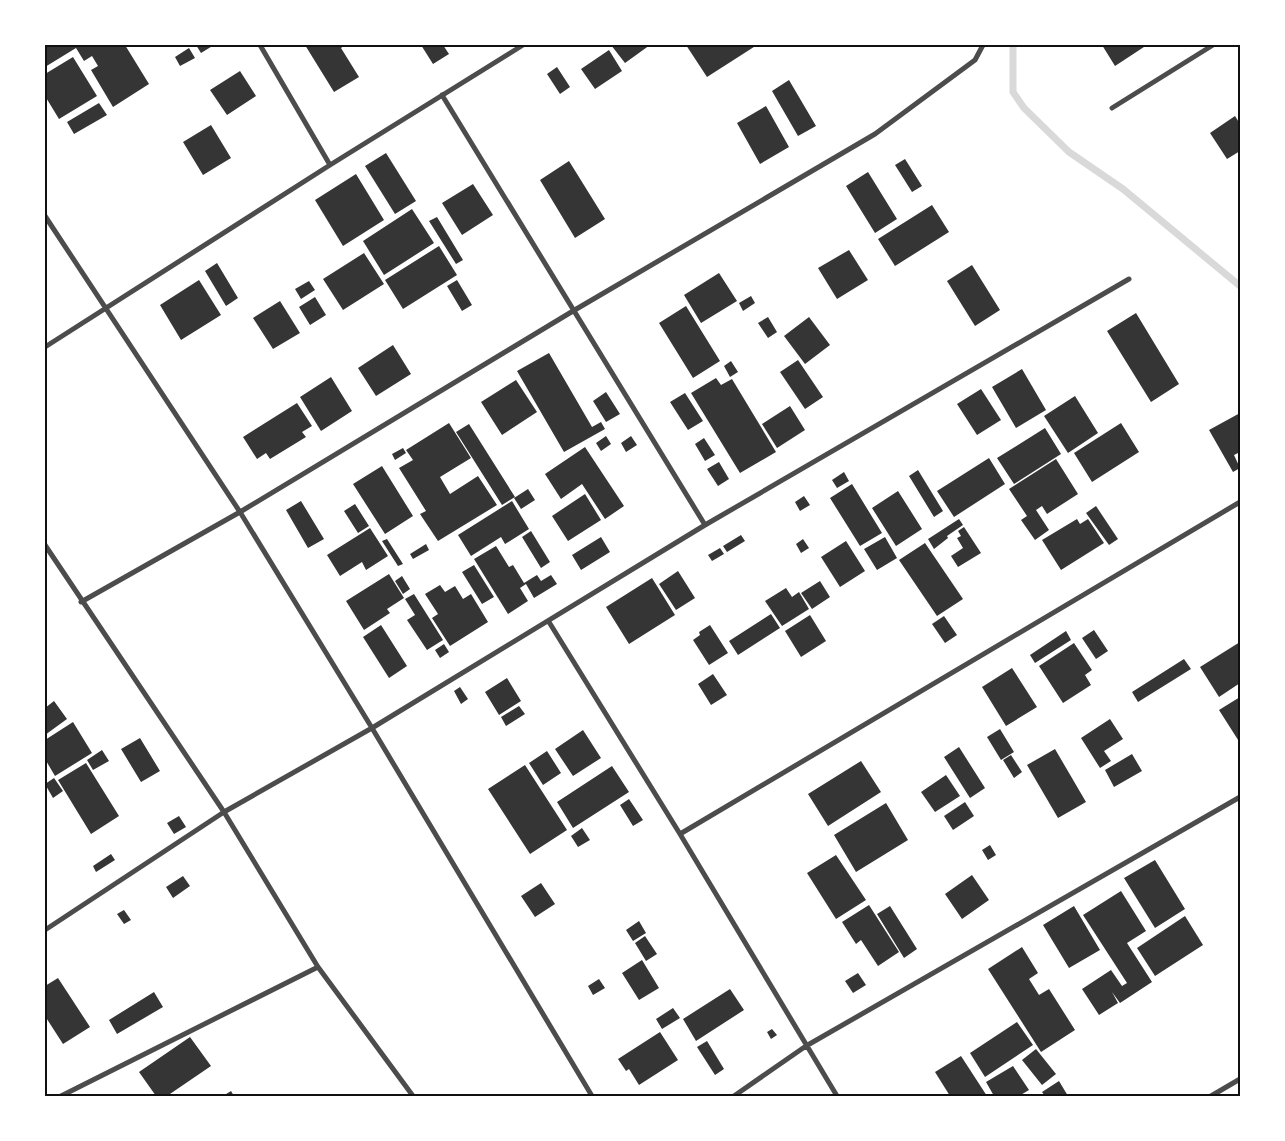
<svg xmlns="http://www.w3.org/2000/svg" width="1285" height="1141" viewBox="0 0 1285 1141" font-family="'PT Sans Narrow',sans-serif">
	<style>
		.lines { fill: none; stroke-linecap: round; stroke-linejoin: round }
		.stream { stroke: #d9d9d9; stroke-width: 7 }
		.building { fill: #353535 }
		.minor { stroke: #4c4c4c; stroke-width: 5 }
		.neatline { fill: none; stroke: #111; stroke-width: 2 }
	</style>
	<rect width="100%" height="100%" fill="#fff"/>
	<g class="lines">
		<!-- stream -->
		<path class="stream" d="M1013 45V92L1024 108 1069 152 1123 189 1240 286"/>
	</g>
	<!-- building -->
	<path class="building" d="M45 45H125L149 84 113 107 91 70 98 66 92 56 84 61 76 48 45 67Z
		M196 45H214L201 53Z
		M305 45H345L341 48 359 77 334 92Z
		M421 45H443L449 54 433 64Z
		M611 45H650L625 63Z
		M686 45H757L707 77Z
		M1102 45H1147L1115 66Z
		M189 48 195 58 180 66 175 57Z
		M609 50 622 71 595 89 581 69Z
		M73 57 97 96 59 119 45 96V74Z
		M557 67 570 87 560 94 547 74Z
		M240 71 256 96 227 115 210 90Z
		M789 80 816 126 798 136 772 91Z
		M99 103 107 115 74 134 67 122Z
		M766 106 789 147 760 164 737 123Z
		M1235 116 1240 124V151L1227 159 1210 133Z
		M211 125 231 158 203 175 183 142Z
		M386 153 416 201 395 214 365 166Z
		M905 159 922 186 912 192 895 165Z
		M569 161 605 219 575 238 540 180Z
		M868 172 897 219 875 233 846 186Z
		M356 174 384 220 343 246 315 200Z
		M473 184 493 215 462 235 442 203Z
		M932 205 949 232 895 266 878 239Z
		M412 209 434 243 384 275 363 241Z
		M437 217 463 260 456 264 429 221Z
		M439 246 457 275 403 309 385 280Z
		M849 250 868 280 837 299 818 268Z
		M364 253 384 284 343 310 323 279Z
		M217 263 238 298 226 306 205 271Z
		M972 265 1000 310 975 326 947 281Z
		M719 273 737 301 701 323 684 295Z
		M199 280 221 315 181 340 160 305Z
		M457 280 472 305 462 311 447 286Z
		M309 281 315 290 301 299 295 289Z
		M751 296 755 303 743 311 739 303Z
		M315 297 326 315 310 325 299 307Z
		M280 301 300 333 273 349 253 318Z
		M686 306 720 361 693 378 659 323Z
		M1136 313 1179 384 1151 402 1107 331Z
		M768 317 777 332 768 338 758 323Z
		M809 317 830 345 805 364 784 336Z
		M393 345 411 374 376 396 358 368Z
		M549 353 592 427 601 422 605 429 564 452 517 371Z
		M798 360 823 397 805 409 780 372Z
		M731 361 738 372 730 377 724 366Z
		M1022 369 1046 410 1016 428 992 387Z
		M331 377 352 411 321 431 300 397Z
		M716 378 721 385 732 379 776 452 740 473 691 393Z
		M516 380 537 412 502 435 481 402Z
		M981 389 1001 420 977 435 957 404Z
		M606 392 620 414 606 422 593 401Z
		M685 393 703 421 688 430 670 402Z
		M1075 396 1098 433 1068 453 1044 416Z
		M297 403 312 426 302 432 306 437 270 459 266 453 257 459 243 437Z
		M790 406 805 430 777 448 762 424Z
		M1240 413V452L1234 455 1240 468 1233 472 1209 430Z
		M449 423 471 458 440 477 450 494 478 476 497 505 438 541 420 514 426 511 399 468 413 460 406 450Z
		M1121 423 1139 452 1092 482 1074 453Z
		M469 424 515 497 502 505 456 432Z
		M1045 428 1061 454 1014 484 997 458Z
		M606 436 611 444 601 451 596 443Z
		M631 436 637 445 626 452 621 443Z
		M704 438 715 455 705 461 695 444Z
		M585 447 624 506 605 519 582 484 561 499 545 474Z
		M403 448 406 453 395 460 392 454Z
		M989 458 1005 484 954 517 937 491Z
		M1056 459 1078 494 1047 514 1042 506 1036 510 1049 530 1035 540 1021 520 1027 516 1009 489Z
		M719 462 729 479 718 486 707 469Z
		M382 466 413 516 385 534 353 484Z
		M918 470 943 511 934 517 909 476Z
		M844 472 849 481 837 488 832 480Z
		M852 484 882 533 860 546 830 498Z
		M528 489 535 500 521 509 514 498Z
		M898 491 922 529 896 546 872 508Z
		M585 494 601 520 568 541 552 516Z
		M804 496 810 505 800 511 795 502Z
		M301 501 324 539 308 548 286 510Z
		M512 501 529 529 505 544 501 537 471 556 458 535Z
		M355 504 369 526 358 533 344 511Z
		M1096 506 1118 539 1109 545 1086 513Z
		M959 519 963 525 947 536 948 538 934 549 928 539Z
		M1077 519 1080 524 1088 519 1104 543 1061 570 1042 540Z
		M964 527 981 553 958 567 951 556 963 548 957 538 961 536 958 531Z
		M370 528 388 556 366 570 362 562 340 576 327 555Z
		M531 531 550 562 541 568 522 537Z
		M741 535 745 541 727 552 723 546Z
		M601 537 610 552 581 570 572 555Z
		M885 537 897 558 877 570 864 549Z
		M387 539 403 564 398 566 382 541Z
		M803 539 809 548 801 553 796 544Z
		M846 541 865 571 840 587 821 557Z
		M925 543 963 599 937 616 899 560Z
		M426 544 429 550 413 559 410 554Z
		M496 546 509 567 513 565 524 583 537 575 541 581 551 575 557 584 534 598 526 584 520 588 528 601 508 614 474 559Z
		M720 548 724 554 712 561 708 555Z
		M474 565 494 597 482 604 462 572Z
		M678 571 695 598 676 610 659 584Z
		M389 574 404 598 387 609 390 613 364 630 346 601Z
		M402 576 410 589 403 594 395 581Z
		M652 578 675 615 629 644 606 607Z
		M820 581 830 597 812 609 801 593Z
		M440 585 445 592 455 586 463 599 471 594 488 622 450 646 432 618 438 614 425 594Z
		M786 588 792 597 799 592 809 609 782 626 765 601Z
		M414 594 443 640 427 650 407 620 415 615 405 599Z
		M771 614 780 628 738 655 729 641Z
		M810 615 826 641 801 657 785 631Z
		M944 616 957 635 945 643 932 624Z
		M381 625 407 666 389 678 363 637Z
		M710 625 728 653 709 665 693 640 700 635 699 632Z
		M1094 630 1108 651 1096 659 1082 638Z
		M1066 631 1071 640 1035 663 1030 655Z
		M1240 642V683L1219 697 1200 667Z
		M1074 643 1092 670 1085 675 1091 685 1063 703 1039 666Z
		M444 644 449 652 440 658 435 650Z
		M1184 659 1191 669 1138 702 1132 692Z
		M1012 668 1037 707 1006 726 982 687Z
		M713 674 727 695 711 705 698 684Z
		M507 678 521 701 499 715 485 692Z
		M460 687 468 699 461 704 454 691Z
		M1240 697V743L1219 710Z
		M54 701 67 719 45 735V708Z
		M519 706 525 714 506 726 501 717Z
		M1110 719 1123 739 1104 751 1111 761 1100 768 1081 738Z
		M73 722 92 753 55 776 45 759V740Z
		M1000 729 1014 752 1001 760 987 737Z
		M583 730 601 758 573 776 555 749Z
		M140 738 160 771 141 782 121 749Z
		M959 747 985 788 970 798 944 757Z
		M1055 749 1086 802 1058 818 1027 765Z
		M102 750 109 761 93 770 87 760Z
		M547 751 561 773 543 785 529 763Z
		M1132 754 1142 771 1114 787 1105 770Z
		M1011 755 1022 772 1014 778 1003 760Z
		M861 761 881 792 828 826 808 794Z
		M86 763 119 816 91 834 58 780Z
		M525 765 567 830 530 854 488 789Z
		M612 766 629 792 573 828 557 802Z
		M946 775 960 796 935 812 921 792Z
		M54 778 63 791 53 798 45 784Z
		M629 799 643 820 633 826 620 805Z
		M965 802 974 816 953 830 944 816Z
		M886 803 908 840 856 872 834 835Z
		M179 816 186 827 174 834 167 823Z
		M582 828 590 840 578 847 571 836Z
		M990 845 996 855 988 860 982 850Z
		M111 854 115 860 96 872 93 866Z
		M836 855 866 900 836 919 807 873Z
		M1155 860 1185 909 1155 928 1124 878Z
		M972 875 989 900 962 919 945 894Z
		M183 876 190 886 173 898 166 887Z
		M541 883 555 904 535 917 521 896Z
		M1121 891 1146 931 1127 943 1152 982 1120 1003 1112 992 1118 1003 1099 1015 1082 989 1111 970 1122 986 1127 983 1083 915Z
		M869 905 899 952 878 966 861 940 856 944 842 922Z
		M890 906 917 949 904 958 877 914Z
		M1074 906 1100 950 1069 968 1043 925Z
		M124 910 131 920 124 924 117 914Z
		M1185 916 1203 945 1155 976 1137 948Z
		M639 921 646 933 633 941 626 930Z
		M645 936 657 954 646 961 635 943Z
		M1022 947 1038 973 1029 979 1039 995 1049 989 1075 1030 1041 1052 988 969Z
		M642 960 659 988 639 1000 622 973Z
		M858 973 866 985 853 993 845 981Z
		M58 978 90 1027 63 1044 45 1016V986Z
		M599 979 605 988 593 995 588 986Z
		M730 989 744 1010 696 1041 683 1019Z
		M154 992 163 1007 117 1034 109 1020Z
		M673 1008 680 1018 662 1029 656 1019Z
		M1017 1022 1033 1045 985 1077 970 1053Z
		M772 1029 777 1035 771 1039 767 1032Z
		M660 1032 678 1060 639 1085 629 1069 626 1071 618 1059Z
		M190 1037 211 1066 167 1096H156L139 1072Z
		M707 1041 724 1069 715 1075 697 1047Z
		M1036 1049 1056 1074 1042 1085 1022 1060Z
		M961 1056 987 1096H950L935 1072Z
		M1013 1066 1029 1090 1019 1096H994L986 1082Z
		M1059 1081 1068 1096H1045L1042 1092Z
		M231 1091 234 1096H223Z"/>
	<g class="lines">
		<!-- minor -->
		<path class="minor" d="M260 45 330 165
			M442 95 705 525
			M1112 108 1213 45
			M45 216 240 512 372 728 592 1096
			M45 347 330 165 523 45
			M45 545 224 812 318 967 413 1096
			M81 602 240 512 573 311 875 134 975 60 983 45
			M549 622 680 834 837 1096
			M680 834 1240 502
			M45 930 224 812 372 728 705 525 1129 279
			M61 1096 318 967
			M734 1096 806 1046 1240 797
			M1211 1096 1240 1079"/>
	</g>
	<!-- border -->
	<rect width="1285" height="1141" fill="none" stroke="#ffffff" stroke-width="92"/>
	<rect x="46" y="46" width="1193" height="1049" class="neatline"/>
</svg>
